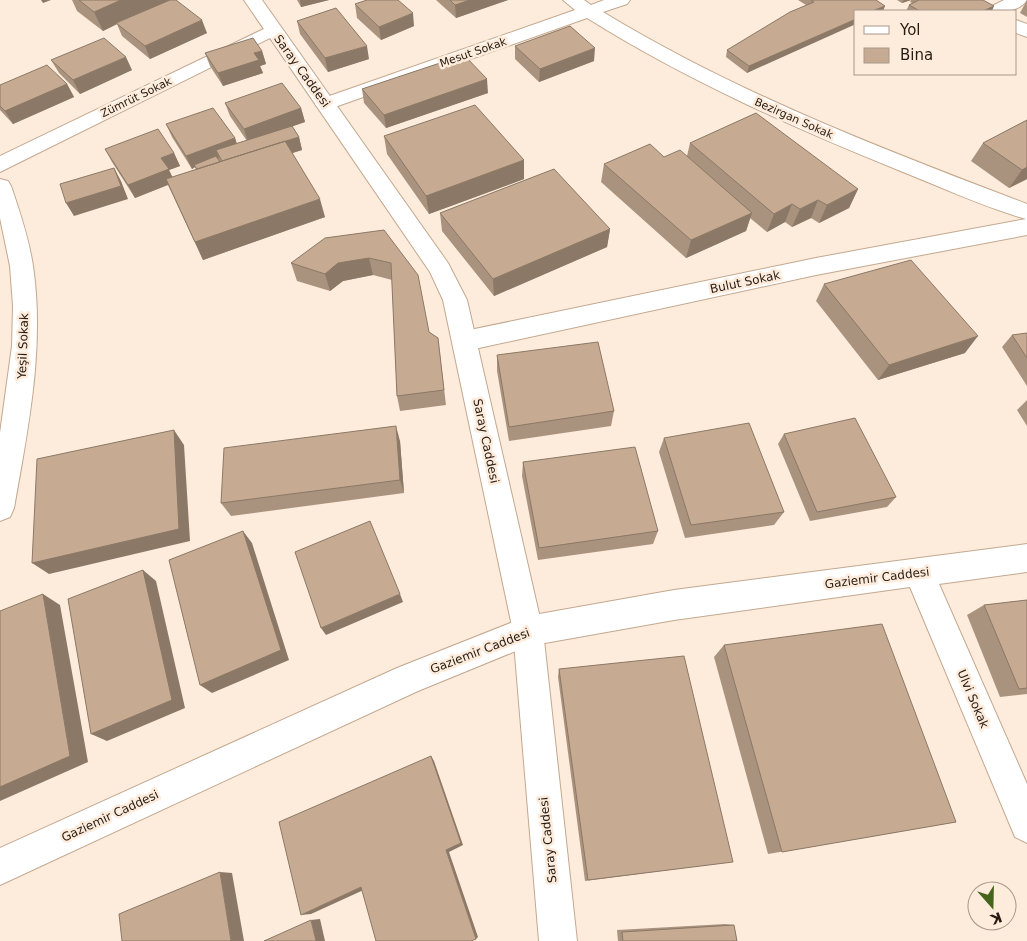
<svg xmlns="http://www.w3.org/2000/svg" width="1027" height="941" viewBox="0 0 1027 941" font-family="'DejaVu Sans',sans-serif">
	<style>
		.lines { fill: none; stroke-linecap: round; stroke-linejoin: round }
		.minor-casing { stroke: #c3a88f; stroke-width: 2 }
		.major-casing { stroke: #c3a88f; stroke-width: 2 }
		.minor { fill: #fff; fill-rule: evenodd }
		.major { fill: #fff; fill-rule: evenodd }
		.wall { fill: #aa937e }
		.shaded-wall { fill: #8b7866 }
		.building { fill: #c6ab92; stroke: #8b7866 }
		.labels { text-anchor: middle; stroke-width: 5; stroke-linejoin: round; paint-order: stroke }
		.far-street-label { font-size: 11px; fill: #251b12; stroke: #fdecdc }
		.street-label { font-size: 12px; fill: #251b12; stroke: #fdecdc }
	</style>
	<rect width="100%" height="100%" fill="#fdecdc"/>
	<g class="lines">
		<!-- minor casing -->
		<g class="minor-casing">
			<path id="minor" d="M563 0H584L591 5 604 0H630L627 4 603 12C736 93 882 149 1027 204V235L816 275 465 351 456 348 453 341 456 334 465 331 816 258 1026 219C984 207 943 188 903 172 794 128 686 80 587 18L332 108 325 110 318 108 315 104 318 100 575 10Z
				M1004 0H1027C1018 13 1001 12 987 11L990 7Z
				M1016 20 1027 24V37L1016 33Z
				M272 25 278 26 281 30 278 34 0 172V156Z
				M0 179 8 181 11 186C20 212 29 239 33 266 45 347 28 429 14 508L10 517 0 521V433L12 346 13 306 10 266 0 218Z
				M1027 544V572L939 584 1027 784V843L1015 837 910 587 674 620 528 646 418 691 0 885V848L397 668 528 616 674 590Z"/>
		</g>
		<!-- major casing -->
		<g class="major-casing">
			<path id="major" d="M244 0H262L448 263 467 300 543 631 577 941H539L513 631 443 300 430 272Z"/>
		</g>
		<!-- minor -->
		<use href="#minor" class="minor"/>
		<!-- major -->
		<use href="#major" class="major"/>
	</g>
	<!-- wall -->
	<path class="wall" d="M72 0H176L207 33 150 59 122 36 117 24 103 31 77 11Z
		M297 0H329L301 7Z
		M436 0H508L456 18Z
		M798 0H876L747 73 726 57 727 50 806 5Z
		M897 0H911L902 3Z
		M911 0H983L992 11H906L909 5 912 3 910 2Z
		M1027 0V17L1020 13Z
		M355 4 414 26 381 40 357 18Z
		M297 21 369 59 328 72 300 34Z
		M515 46 594 61 539 82 515 59Z
		M262 51 266 64 260 66 263 73 223 86 210 66 205 53Z
		M51 60 132 70 80 94 59 73Z
		M67 84 74 97 13 124 0 110V85Z
		M362 89 488 93 386 128 364 103Z
		M225 103 301 108 305 122 292 126 299 137 302 150 292 153 325 217 203 260 168 185 135 198 112 162 105 149 174 153 180 166 169 170 172 177 196 170 195 167 192 169 172 137 166 124 235 138 237 144 247 141 230 116Z
		M1027 120V179L1009 188 971 161 983 143Z
		M384 136 524 160V179L429 214 387 154Z
		M690 143 858 189 849 208 819 223 811 218 792 227 785 222 767 232 750 218 746 231 686 258 601 182 604 164 664 157 687 156Z
		M440 213 610 229 607 247 494 296 442 231Z
		M384 230 429 332 438 338 446 405 400 411 397 396 392 280 373 275 343 281 330 291 297 281 291 263Z
		M824 284 965 353 878 380 816 301Z
		M1027 333V386L1002 347 1012 335Z
		M497 355 614 411 611 426 509 441 497 371Z
		M1027 400V426L1017 410Z
		M784 434 896 497 887 507 810 521 778 444Z
		M664 438 784 512 774 525 685 538 659 452Z
		M400 441 404 493 231 516 221 503Z
		M523 462 658 531 653 544 538 560 522 476Z
		M1027 600V694L1000 697 967 615 984 605Z
		M724 645 956 822 768 854 714 657Z
		M559 669 723 863 585 881 558 677Z
		M725 924 734 925 737 941H618L617 930Z"/>
	<!-- shaded-wall -->
	<path class="shaded-wall" d="M41 0H51L43 3Z
		M121 0H171L116 23 117 24 103 31 94 12Z
		M300 0H329L301 7Z
		M470 0H508L456 18 455 5Z
		M904 0H911L902 3Z
		M885 6 883 11H872Z
		M994 6 992 11H983Z
		M413 13 414 26 381 40 379 27Z
		M856 19V24L747 73 749 66Z
		M202 20 207 33 150 59 145 46Z
		M367 46 369 59 328 72 325 58Z
		M595 48 594 61 539 82 540 69Z
		M262 51 266 64 260 66 263 73 223 86 218 73 254 53Z
		M126 57 132 70 80 94 73 80Z
		M487 79 488 93 386 128 384 115Z
		M67 84 74 97 13 124 5 111Z
		M301 108 305 122 248 142 244 129Z
		M299 137 302 150 227 174 222 161Z
		M235 138 239 151 216 150 219 158 196 167 194 165 195 167 192 169 186 156Z
		M174 153 180 166 169 170 175 182 135 198 128 185 161 158Z
		M524 160V179L429 214 426 196Z
		M1027 167V179L1009 188 1022 170Z
		M114 168 121 181 128 199 74 216 66 203Z
		M858 189 849 208 819 223 827 205Z
		M320 199 325 217 203 260 195 242Z
		M818 200 811 218 792 227 800 209Z
		M792 204 785 222 767 232 774 214Z
		M752 213 746 231 686 258 691 240Z
		M610 229 607 247 494 296 493 279Z
		M369 258 373 275 343 281 330 291 325 274 338 263Z
		M978 336 965 353 878 380 889 365Z
		M396 426 400 441 404 493 400 480Z
		M174 430 184 445 190 541 49 574 32 563Z
		M243 531 252 543 289 660 212 693 200 685Z
		M143 570 156 581 185 708 107 741 91 734Z
		M43 594 60 605 88 762 0 801V787Z
		M400 594 403 602 326 635 321 628Z
		M431 756 434 761 463 845 449 852 478 937 476 939 446 850Z
		M220 872 232 873 244 941H231Z
		M361 887 368 888 311 914 301 915Z
		M320 919 325 941H316L311 920Z"/>
	<!-- building -->
	<path class="building" d="M79 0H121L94 12Z
		M170 0H176L202 20 145 46 116 23Z
		M367 0H398L413 13 379 27 355 4Z
		M450 0H470L455 5Z
		M811 0H876L885 6 872 11H856V19L749 66 727 50 790 12 814 2Z
		M919 0H983L994 6 983 11H920L909 5Z
		M336 8 367 46 325 58 297 21Z
		M570 26 595 48 540 69 515 46Z
		M104 38 126 57 73 80 51 60Z
		M253 38 262 51 254 53 259 60 218 73 205 53Z
		M464 55 487 79 384 115 362 89Z
		M47 65 67 84 5 111 0 106V85Z
		M282 83 301 108 244 129 225 103Z
		M475 105 524 160 426 196 384 136Z
		M213 108 235 138 186 156 166 124Z
		M756 113 858 189 827 205 818 200 800 209 792 204 774 214 690 143Z
		M1027 120V167L1022 170 983 143Z
		M292 126 299 137 222 161 216 150Z
		M158 129 174 153 161 158 169 169 128 185 105 149Z
		M285 141 320 199 195 242 166 179Z
		M650 144 664 157 680 150 752 213 691 240 604 164Z
		M216 156 220 162 197 169 194 165Z
		M114 168 121 186 66 203 60 184Z
		M554 169 610 229 493 279 440 213Z
		M384 230 418 275 429 332 438 338 444 390 397 396 391 263 369 258 338 263 325 274 291 263 325 238Z
		M911 260 978 336 889 365 824 284Z
		M1027 333V358L1012 335Z
		M598 342 614 411 509 427 497 355Z
		M855 418 896 497 817 512 784 434Z
		M749 423 784 512 691 525 664 438Z
		M396 426 400 480 221 503 224 448Z
		M174 430 179 529 32 563 37 459Z
		M635 447 658 531 539 548 523 462Z
		M370 521 400 594 321 628 295 552Z
		M243 531 281 650 200 685 169 560Z
		M143 570 172 700 91 734 68 599Z
		M43 594 70 756 0 787V611Z
		M1027 600V688L1019 689 984 605Z
		M882 624 956 822 782 852 724 645Z
		M684 656 733 862 588 880 559 669Z
		M431 756 461 843 446 850 476 939 471 941H376L361 887 301 915 279 822Z
		M220 872 231 941H122L119 914Z
		M311 920 316 941H264Z
		M734 925 737 941H623L622 932Z"/>
	<g class="labels">
		<!-- far-street labels -->
		<g class="far-street-label">
			<text transform="translate(473 52) rotate(-19)" y="4">Mesut Sokak</text>
			<text transform="translate(136 97) rotate(-26)" y="4">Zümrüt Sokak</text>
			<text transform="translate(794 118) rotate(24)" y="4">Bezirgan Sokak</text>
		</g>
		<!-- street labels -->
		<g class="street-label">
			<text transform="translate(302 71) rotate(54)" y="4">Saray Caddesi</text>
			<text transform="translate(745 282) rotate(-12)" y="4">Bulut Sokak</text>
			<text transform="translate(23 346) rotate(-88)" y="4">Yeşil Sokak</text>
			<text transform="translate(486 441) rotate(78)" y="4">Saray Caddesi</text>
			<text transform="translate(877 578) rotate(-7)" y="4">Gaziemir Caddesi</text>
			<text transform="translate(480 651) rotate(-21)" y="4">Gaziemir Caddesi</text>
			<text transform="translate(973 699) rotate(67)" y="4">Ulvi Sokak</text>
			<text transform="translate(110 816) rotate(-25)" y="4">Gaziemir Caddesi</text>
			<text transform="translate(548 840) rotate(-96)" y="4">Saray Caddesi</text>
		</g>
	</g>
	<!-- legend -->
	<rect x="854" y="10" width="162" height="65" fill="#fdecdc" stroke="#a7988b"/>
	<rect x="864" y="26" width="25" height="8" fill="#ffffff" stroke="#a7988b"/>
	<text x="900" y="35" font-size="15" fill="#251b12">Yol</text>
	<rect x="864" y="48" width="25" height="15" fill="#c6ab92" stroke="#a7988b"/>
	<text x="900" y="60" font-size="15" fill="#251b12">Bina</text>
	<!-- north arrow -->
	<g transform="translate(992 906) rotate(160)"><circle r="24" fill="#fdecdc" stroke="#a7988b"/>
	<path d="M0-4L9 19L0 12L-9 19Z" fill="#44651b"/>
	<text y="-8" font-size="14" font-weight="bold" text-anchor="middle" fill="#251b12">K</text>
	</g>
</svg>
